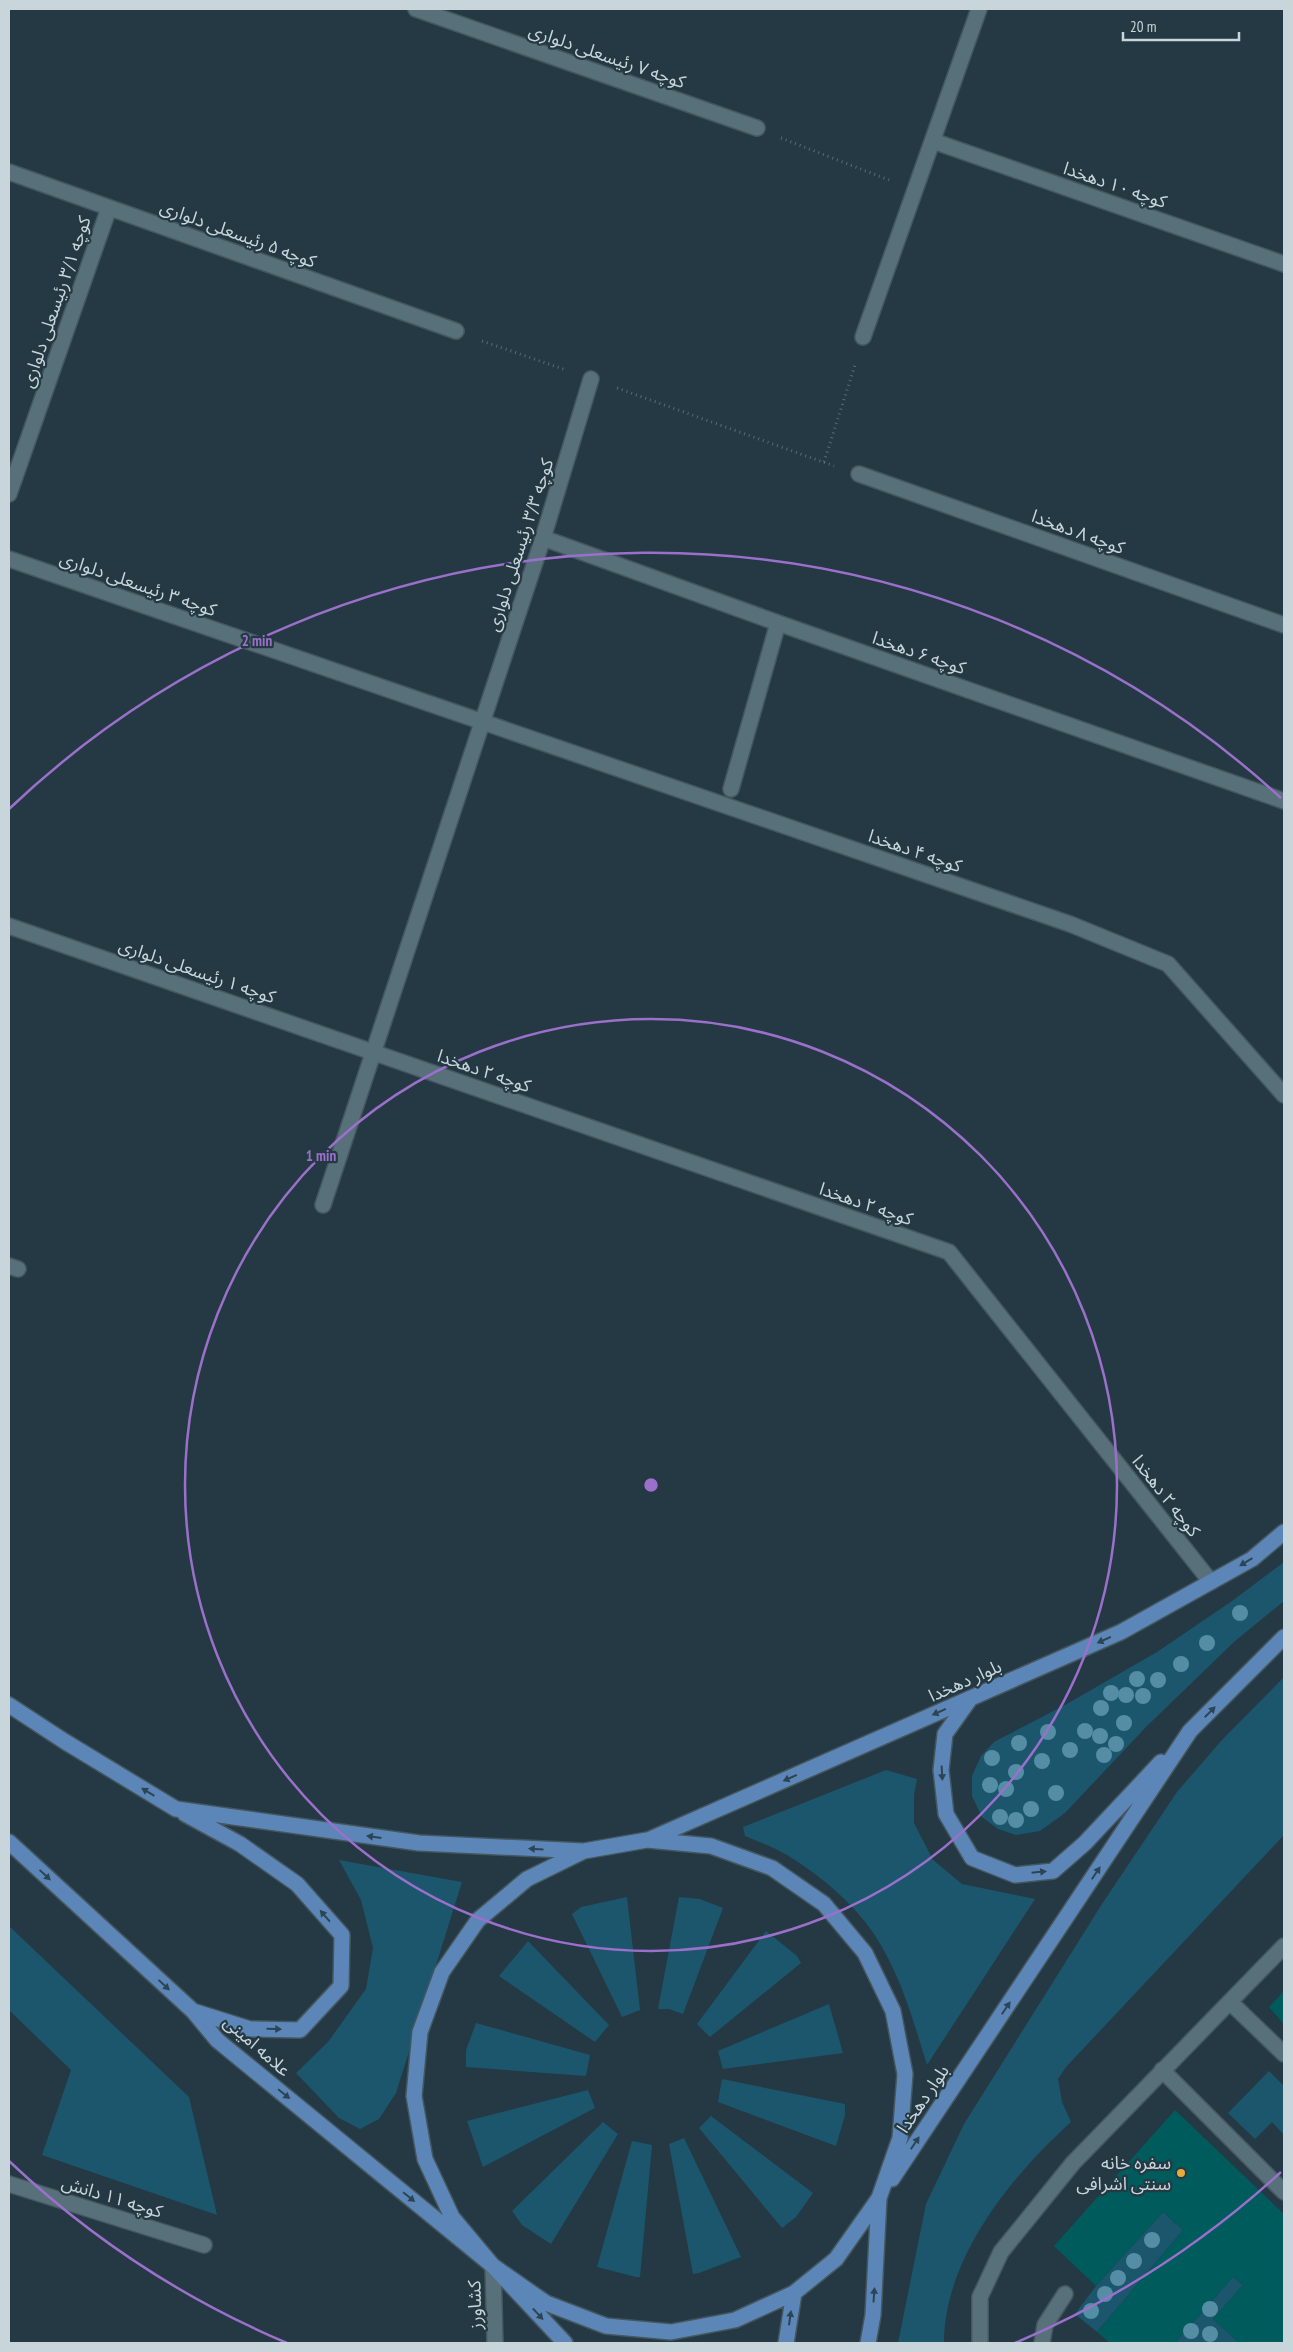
<svg xmlns="http://www.w3.org/2000/svg" width="1293" height="2352" viewBox="0 0 1293 2352" font-family="'PT Sans Narrow','Noto Sans Arabic',sans-serif">
	<style>
		.green { fill: #1c566c }
		.building { fill: #005b5d }
		.lines { fill: none; stroke-linecap: round; stroke-linejoin: round }
		.minor-casing { stroke: #44565e; stroke-width: 18 }
		.major-casing { stroke: #44565e; stroke-width: 18 }
		.path { stroke: #596b74; stroke-width: 3; stroke-dasharray: 1 4; stroke-linecap: butt }
		.minor { stroke: #58707a; stroke-width: 15 }
		.major { stroke: #5c86b7; stroke-width: 15 }
		.tree { fill: #558da5 }
		.oneway { fill: #2c4554 }
		.ring { fill: none; stroke: #9a70ca; stroke-width: 2.5 }
		.poi-dot { fill: #e8ab37; stroke: #243943; stroke-width: 2 }
		.labels { text-anchor: middle; stroke-width: 4.5; stroke-linejoin: round; paint-order: stroke }
		.street-label { font-size: 18px; fill: #c8d5db; stroke: #243943 }
		.poi-label { font-size: 18px; fill: #c8d5db; stroke: #243943; text-anchor: end }
		.centre { fill: #9a70ca; stroke: #243943; stroke-width: 2.5 }
		.ring-label { font-size: 15px; text-anchor: middle; font-weight: bold; fill: #9a70ca; stroke: #243943; stroke-width: 4.5; stroke-linejoin: round; paint-order: stroke }
	</style>
	<rect width="100%" height="100%" fill="#243943"/>
	<!-- green -->
	<path class="green" d="M1284 1562V1601L1235 1641 1146 1727 1065 1813 1040 1831 1016 1835 998 1829 982 1817 972 1796V1776L981 1756 994 1742 1065 1705 1157 1652 1232 1601Z
		M1284 1677V1835L1066 2067 1058 2079 1062 2102 1071 2122C1011 2176 944 2259 944 2343H898L926 2204 964 2124 1102 1904 1177 1792 1221 1741Z
		M886 1770 917 1779 914 1795V1823L933 1860 962 1884 1035 1899 927 2065C915 2026 903 1983 882 1947 861 1909 823 1877 787 1855 774 1847 759 1842 745 1836L743 1827Z
		M339 1860 462 1882 396 2093 379 2119 360 2129 339 2118 296 2073 328 2042 366 1989 373 1948 361 1900Z
		M627 1897 640 2010 622 2017 572 1914 581 1907Z
		M679 1897 700 1899 723 1908 683 2014 669 2009H658Z
		M9 1926 189 2097 217 2215 42 2155 71 2070 9 2010Z
		M766 1931 797 1956 801 1963 710 2037 697 2024Z
		M528 1941 609 2025 595 2042 499 1976Z
		M829 2004 843 2053 723 2069 718 2051Z
		M476 2023 590 2055 586 2076 466 2067V2050Z
		M1269 2071 1284 2086V2135L1272 2122 1255 2139 1228 2113Z
		M722 2079 845 2104V2115L836 2146 718 2102Z
		M588 2090 595 2108 483 2167 467 2121Z
		M711 2116 813 2193 796 2217 782 2228 699 2128Z
		M603 2122 618 2134 551 2244 522 2225 512 2211Z
		M684 2138 741 2257 699 2273 693 2274 669 2144Z
		M632 2141 652 2145 640 2277H636L597 2267Z
		M1163 2212 1183 2230 1097 2332 1075 2314 1096 2286Z
		M1233 2277 1243 2285 1213 2319 1239 2343H1175Z"/>
	<!-- building -->
	<path class="building" d="M1284 1991V2024L1269 2007Z
		M1175 2110 1284 2214V2343H1239L1213 2319 1243 2285 1233 2277 1175 2343H1110L1097 2332 1183 2230 1163 2212 1096 2286 1054 2246Z"/>
	<g class="lines">
		<!-- minor casing -->
		<g class="minor-casing">
			<path id="minor" d="M416 9 757 128
				M933 141 1284 264
				M9 172 456 331
				M863 337 979 9
				M859 474 1284 625
				M9 494 109 208
				M543 538 778 623 1284 801
				M9 559 1070 924 1168 964 1284 1095
				M731 789 778 623
				M9 926 949 1252 1211 1582
				M323 1205 543 538 591 379
				M9 1266 18 1269
				M1230 2002 1284 2054
				M1162 2070 1284 2192
				M9 2184 204 2245
				M493 2266 495 2343
				M980 2343V2297L1001 2252 1073 2163 1284 1946
				M1042 2343 1045 2325 1065 2294"/>
		</g>
		<!-- major casing -->
		<g class="major-casing">
			<path id="major" d="M970 1699 945 1734 941 1770 946 1814 972 1858 1015 1875 1053 1871 1085 1843 1161 1762
				M9 1705 64 1741 176 1809 419 1843 583 1851
				M185 1814 240 1844 297 1884 342 1935 341 1986 300 2030 250 2029 193 2011
				M648 1840 1121 1632 1252 1559 1284 1532
				M9 1842 193 2011 217 2040 493 2266 546 2303 606 2326 671 2332 735 2320 794 2293 836 2259 879 2198 900 2138 905 2074 893 2011 865 1953 824 1904 772 1868 711 1846 647 1840 584 1851 527 1879 478 1920 442 1972 420 2032 414 2096 425 2159 452 2217 493 2266 565 2343
				M892 2179 1190 1731 1284 1637
				M786 2343 794 2293
				M868 2343 873 2315 879 2198"/>
		</g>
		<!-- path -->
		<path class="path" d="M781 138 889 180
			M482 341 566 370
			M617 388 834 466
			M824 462 856 362"/>
		<!-- minor -->
		<use href="#minor" class="minor"/>
		<!-- major -->
		<use href="#major" class="major"/>
	</g>
	<!-- trees -->
	<g class="tree">
		<circle cx="1240" cy="1613" r="8"/>
		<circle cx="1207" cy="1643" r="8"/>
		<circle cx="1181" cy="1664" r="8"/>
		<circle cx="1137" cy="1679" r="8"/>
		<circle cx="1158" cy="1680" r="8"/>
		<circle cx="1111" cy="1693" r="8"/>
		<circle cx="1126" cy="1695" r="8"/>
		<circle cx="1143" cy="1696" r="8"/>
		<circle cx="1101" cy="1708" r="8"/>
		<circle cx="1124" cy="1723" r="8"/>
		<circle cx="1085" cy="1731" r="8"/>
		<circle cx="1048" cy="1732" r="8"/>
		<circle cx="1100" cy="1736" r="8"/>
		<circle cx="1019" cy="1743" r="8"/>
		<circle cx="1116" cy="1744" r="8"/>
		<circle cx="1070" cy="1750" r="8"/>
		<circle cx="1104" cy="1755" r="8"/>
		<circle cx="992" cy="1758" r="8"/>
		<circle cx="1042" cy="1761" r="8"/>
		<circle cx="1016" cy="1772" r="8"/>
		<circle cx="990" cy="1785" r="8"/>
		<circle cx="1006" cy="1789" r="8"/>
		<circle cx="1056" cy="1793" r="8"/>
		<circle cx="1031" cy="1809" r="8"/>
		<circle cx="1000" cy="1817" r="8"/>
		<circle cx="1016" cy="1820" r="8"/>
		<circle cx="1152" cy="2240" r="8"/>
		<circle cx="1134" cy="2261" r="8"/>
		<circle cx="1118" cy="2278" r="8"/>
		<circle cx="1105" cy="2294" r="8"/>
		<circle cx="1210" cy="2309" r="8"/>
		<circle cx="1091" cy="2311" r="8"/>
		<circle cx="1191" cy="2331" r="8"/>
		<circle cx="1210" cy="2334" r="8"/>
	</g>
	<!-- one-way arrows -->
	<defs><path id="oneway-solid" d="M-6-.8H1V-3.2L6.5 0L1 3.2V.8H-6Z" transform="scale(1.25)"/></defs>
	<g class="oneway">
		<use href="#oneway-solid" transform="translate(1246 1562) rotate(149)"/>
		<use href="#oneway-solid" transform="translate(1104 1640) rotate(156)"/>
		<use href="#oneway-solid" transform="translate(939 1712) rotate(156)"/>
		<use href="#oneway-solid" transform="translate(1210 1712) rotate(-45)"/>
		<use href="#oneway-solid" transform="translate(942 1773) rotate(87)"/>
		<use href="#oneway-solid" transform="translate(790 1778) rotate(156)"/>
		<use href="#oneway-solid" transform="translate(148 1792) rotate(-149)"/>
		<use href="#oneway-solid" transform="translate(374 1837) rotate(-172)"/>
		<use href="#oneway-solid" transform="translate(536 1849) rotate(-177)"/>
		<use href="#oneway-solid" transform="translate(1039 1872) rotate(-6)"/>
		<use href="#oneway-solid" transform="translate(1096 1873) rotate(-56)"/>
		<use href="#oneway-solid" transform="translate(45 1875) rotate(43)"/>
		<use href="#oneway-solid" transform="translate(325 1916) rotate(-131)"/>
		<use href="#oneway-solid" transform="translate(164 1985) rotate(43)"/>
		<use href="#oneway-solid" transform="translate(1006 2008) rotate(-56)"/>
		<use href="#oneway-solid" transform="translate(274 2029) rotate(1)"/>
		<use href="#oneway-solid" transform="translate(284 2094) rotate(39)"/>
		<use href="#oneway-solid" transform="translate(915 2143) rotate(-56)"/>
		<use href="#oneway-solid" transform="translate(409 2197) rotate(39)"/>
		<use href="#oneway-solid" transform="translate(874 2295) rotate(-86)"/>
		<use href="#oneway-solid" transform="translate(538 2314) rotate(47)"/>
		<use href="#oneway-solid" transform="translate(790 2318) rotate(-82)"/>
	</g>
	<!-- distance rings -->
	<g class="ring">
		<circle cx="651" cy="1485" r="466"/>
		<path d="M1281 2172A932 932 0 0 1 1015 2343M287 2343A932 932 0 0 1 9 2161M9 809A932 932 0 0 1 1281 798"/>
	</g>
	<!-- markers -->
	<circle class="poi-dot" cx="1181" cy="2173" r="5"/>
	<g class="labels">
		<!-- street labels -->
		<g class="street-label">
			<text transform="translate(607 56) rotate(19)" y="6">کوچه ۷ رئیسعلی دلواری</text>
			<text transform="translate(1115 185) rotate(19)" y="6">کوچه ۱۰ دهخدا</text>
			<text transform="translate(238 234) rotate(20)" y="6">کوچه ۵ رئیسعلی دلواری</text>
			<text transform="translate(56 302) rotate(-71)" y="6">کوچه ۳/۱ رئیسعلی دلواری</text>
			<text transform="translate(1078 532) rotate(20)" y="6">کوچه ۸ دهخدا</text>
			<text transform="translate(520 545) rotate(-72)" y="6">کوچه ۳/۳ رئیسعلی دلواری</text>
			<text transform="translate(138 584) rotate(19)" y="6">کوچه ۳ رئیسعلی دلواری</text>
			<text transform="translate(919 653) rotate(19)" y="6">کوچه ۶ دهخدا</text>
			<text transform="translate(915 851) rotate(19)" y="6">کوچه ۴ دهخدا</text>
			<text transform="translate(197 971) rotate(19)" y="6">کوچه ۱ رئیسعلی دلواری</text>
			<text transform="translate(484 1071) rotate(19)" y="6">کوچه ۲ دهخدا</text>
			<text transform="translate(866 1204) rotate(19)" y="6">کوچه ۲ دهخدا</text>
			<text transform="translate(1166 1496) rotate(52)" y="6">کوچه ۲ دهخدا</text>
			<text transform="translate(965 1681) rotate(-24)" y="6">بلوار دهخدا</text>
			<text transform="translate(257 2046) rotate(41)" y="6">علامه امینی</text>
			<text transform="translate(923 2099) rotate(-56)" y="6">بلوار دهخدا</text>
			<text transform="translate(112 2197) rotate(17)" y="6">کوچه ۱۱ دانش</text>
			<text transform="translate(475 2305) rotate(-92)" y="6">کشاورز</text>
		</g>
		<!-- poi labels -->
		<g class="poi-label">
			<text x="1171" y="2169">سفره خانه<tspan x="1171" dy="21">سنتی اشرافی</tspan></text>
		</g>
	</g>
	<circle cx="651" cy="1485" r="8" class="centre"/>
	<g class="ring-label">
		<text x="257" y="646">2 min</text>
		<text x="321" y="1161">1 min</text>
	</g>
	<!-- border -->
	<rect width="1293" height="2352" fill="none" stroke="#c8d5db" stroke-width="20"/>
	<!-- scale -->
	<path d="M1123 32v8h116v-8" fill="none" stroke="#c8d5db" stroke-width="2.5"/>
	<text x="1130" y="32" font-size="15" fill="#c8d5db" stroke="#243943" stroke-width="4" paint-order="stroke">20 m</text>
</svg>
